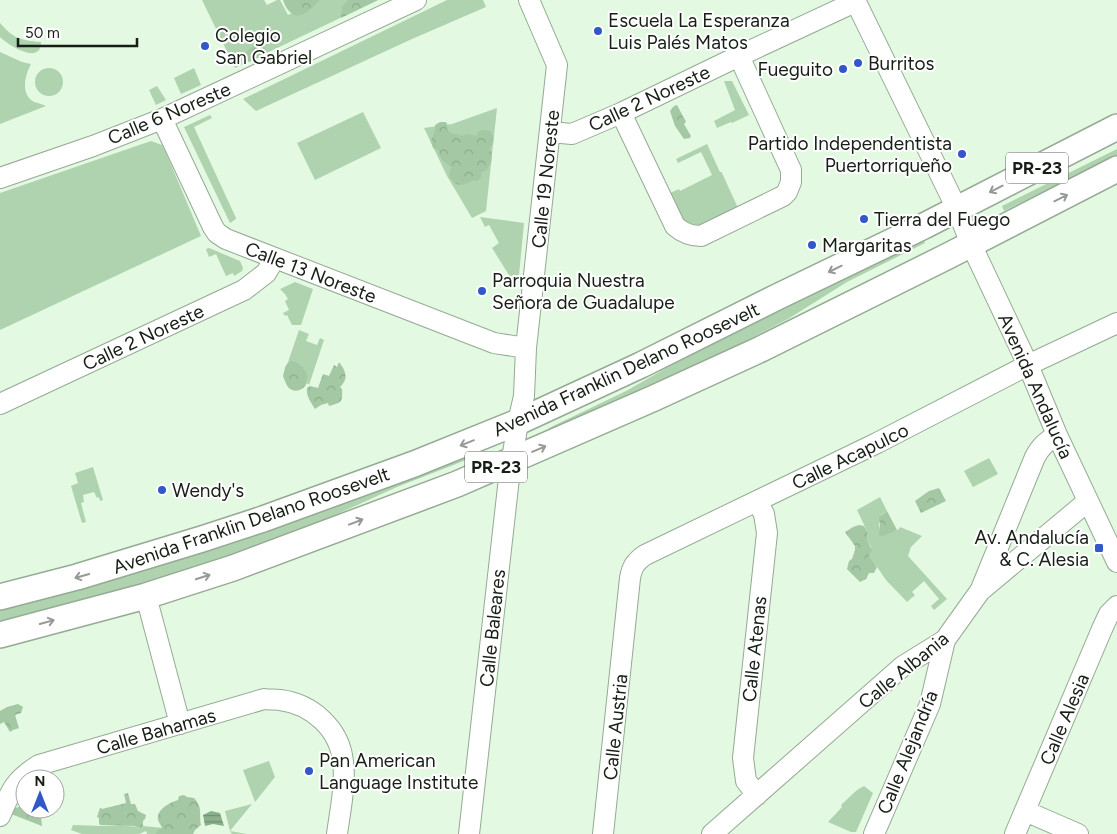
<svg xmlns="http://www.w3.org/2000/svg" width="1117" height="834" viewBox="0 0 1117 834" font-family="Figtree,sans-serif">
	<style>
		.green { fill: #afd3af }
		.forest { fill: url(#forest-crowns) }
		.water { fill: url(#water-rules) }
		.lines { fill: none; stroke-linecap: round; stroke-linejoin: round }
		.minor-casing { stroke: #95aa94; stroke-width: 22 }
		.major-casing { stroke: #95aa94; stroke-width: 28 }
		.minor { stroke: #fff; stroke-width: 20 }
		.major { stroke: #fff; stroke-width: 25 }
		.oneway { stroke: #969a96 }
		.poi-dot { fill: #3158c8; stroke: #fff; stroke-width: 2 }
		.labels { text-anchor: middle; stroke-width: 4; stroke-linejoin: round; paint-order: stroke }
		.shield { fill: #fff; stroke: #5c625c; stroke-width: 1 }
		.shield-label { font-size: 18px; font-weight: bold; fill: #161e16 }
		.poi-label { font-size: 19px; fill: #161e16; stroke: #fff; text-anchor: start }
		.street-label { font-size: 19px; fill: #161e16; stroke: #fff }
	</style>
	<defs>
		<pattern id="forest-crowns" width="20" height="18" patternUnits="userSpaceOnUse" patternTransform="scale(1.25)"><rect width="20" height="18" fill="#a3c8a3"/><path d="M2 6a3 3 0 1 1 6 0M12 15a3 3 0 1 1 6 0" fill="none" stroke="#8cab8c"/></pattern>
		<pattern id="water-rules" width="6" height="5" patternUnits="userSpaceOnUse" patternTransform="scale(1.25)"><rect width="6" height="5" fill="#8bb08c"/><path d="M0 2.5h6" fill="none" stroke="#718f71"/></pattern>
	</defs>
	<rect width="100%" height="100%" fill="#e3f9e2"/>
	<!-- green -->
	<path class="green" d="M202 0H264L267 5 277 0H280L288 15 320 0H378L235 68Z
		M447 0H483L486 7 412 39 256 111 243 99Z
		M0 23C14 39 20 40 41 42 41 66 8 45 0 37Z
		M0 52 22 62 31 64C25 75 20 94 34 102 38 103 42 104 46 106L0 124Z
		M194 68 201 85 181 94 174 78Z
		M35 82a14 14 0 1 1 28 0a14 14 0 1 1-28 0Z
		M724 81H732L749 115 732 123 731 122 717 128 714 121 735 110Z
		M157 86 166 100 156 105 149 90Z
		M497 108 486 211 472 218 447 176 424 128 452 124Z
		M363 112 381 148 315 180 297 143Z
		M210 115 212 118 194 127 236 218V219L230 223 184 127Z
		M151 141 162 145 167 155 201 236 0 330V193Z
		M707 144 720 172H722V173L738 208 699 227 682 223 668 194 679 189 680 191 712 175 701 152 678 163 676 159Z
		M1117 149V155L1004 211 1002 206Z
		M480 217 524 223 519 275 512 280 492 248 499 243 489 225 485 227Z
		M922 236 925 243 847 282 788 319 705 362 550 433 549 428 626 391 698 350Z
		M209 248 240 261 243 268 242 271 234 276 233 273 226 276 216 254 209 257 206 249Z
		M295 282 313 289 301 325H292L287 315 285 316 283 313 289 310 285 301 288 299 285 294 280 289Z
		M299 330 309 334 306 341 317 345 320 338 324 340 309 385 307 383 308 379 293 360 288 362Z
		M472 450 474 457 397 487 311 526 233 555 94 598 0 623V608Z
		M989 458 998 474 973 487 964 471Z
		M93 467 103 500 100 501 99 497 97 498 94 492 83 495 84 502 81 503 86 522 82 523 71 486 78 483 75 473Z
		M880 497 887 511 881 515 879 524 880 530 887 535 899 529 900 527 922 536 911 547 908 556 947 599 934 610 931 606 939 599 924 581 912 592 915 595 907 602 886 580 869 555 871 547 867 539V531L857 510Z
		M269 761 275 777 255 802 243 770Z
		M864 786 873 793 856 832H851L828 822 842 807 841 805 857 790Z
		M252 804 230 831 247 834H232L230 831 225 811Z
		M73 825C83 825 92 826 102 826 114 826 129 825 141 828L143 826 163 828 155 834H147L146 831 139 834H82L71 830Z"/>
	<!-- forest -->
	<path class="forest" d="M283 0H320C317 3 314 6 311 9 298 21 288 15 283 0Z
		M348 0H378L341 18 342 7Z
		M254 45 263 46 266 49 265 55 249 62 244 57 245 53Z
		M677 105 686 122 684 124 691 136 690 138 684 139 675 126 670 111 674 106Z
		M440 122H445L447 123V130C451 134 458 134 462 136L466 134 477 136 478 132C493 124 498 141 489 149L492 153 491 163 486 171 481 172V178L477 181 474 180C464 185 456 189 449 176L451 167C444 162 440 159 438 150L433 148 431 141 435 130V125Z
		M292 360C324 376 299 400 288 387 286 384 284 379 283 376 285 369 285 363 292 360Z
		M339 362C346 371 349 379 340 387L342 389C343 403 341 402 329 406L328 403 321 405 315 409C311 402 306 397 307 388L310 386 318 388 323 374 329 376 334 365 337 367Z
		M939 488 946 501 921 513 915 501 929 491Z
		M887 511 897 530 887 535 880 536 879 534 880 526 879 517Z
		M859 525 864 526 867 531V539L872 551 869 555 877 567 874 573H869L866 579 860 582 847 569 849 561 852 559 855 550V546L845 532 853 527Z
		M18 704 23 707 21 713 15 715 19 728 13 730 10 732 4 722 0 724V711L7 707Z
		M25 792V809H40L42 826 11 814 13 809C15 808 17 807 19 807 23 805 23 797 25 792Z
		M128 793 131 804H135L138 811 146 815 145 819 143 821V826L141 828 134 826 100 825 99 823V818L97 817 100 808H101L102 809 126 803 124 794Z
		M184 795 187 797 194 798C203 808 199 813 201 825L195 830 193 834H155L158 830 162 828C161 825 159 823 158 820 156 809 171 802 178 800L179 796Z"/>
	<!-- water -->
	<path class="water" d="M211 811 220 813 224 826 213 824 205 826 203 815Z"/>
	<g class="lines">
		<!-- minor casing -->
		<g class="minor-casing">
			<path id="minor" d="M855 0 957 209 971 244 1028 365 1057 435 1117 562
				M621 113 675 226C683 233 690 236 701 236L783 196 787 192 791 182V170L739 56
				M162 119 213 227 217 233 226 239 494 343 526 348
				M550 132 572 134 621 113 739 56 855 2
				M0 178 93 146 162 119 416 0
				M0 404 244 290 266 273 275 258
				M757 501 764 514 767 533 743 758 746 781 757 795
				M981 589 1035 457C1041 446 1046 442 1057 435
				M146 596 180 724
				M1025 811 1078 834
				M0 816C11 790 15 780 39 765L264 699C269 700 275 699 280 700 312 704 340 729 343 762 346 783 340 812 337 834
				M469 834 509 478 518 422 524 396 526 348 557 65 529 0
				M603 834 630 578C632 567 635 562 645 555L877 443 1028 365 1117 323
				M712 834 903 666 945 640 980 591 1088 501
				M874 834 930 704 945 640
				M1015 834 1102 629 1109 614 1117 606"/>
		</g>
		<!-- major casing -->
		<g class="major-casing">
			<path id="major" d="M0 597 77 577 202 539 263 519 414 464 518 422 641 365 777 297 924 226 1117 127
				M0 635 146 596 233 568 457 484 652 399 761 349 948 256 1117 169"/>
		</g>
		<!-- minor -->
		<use href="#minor" class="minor"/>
		<!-- major -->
		<use href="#major" class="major"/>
	</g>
	<!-- one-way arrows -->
	<defs><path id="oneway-shaft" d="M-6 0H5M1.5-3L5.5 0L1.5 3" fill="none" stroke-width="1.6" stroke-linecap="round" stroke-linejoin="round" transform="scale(1.25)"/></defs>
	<g class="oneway">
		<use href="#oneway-shaft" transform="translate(996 189) rotate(153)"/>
		<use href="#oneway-shaft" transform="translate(1061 198) rotate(-27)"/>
		<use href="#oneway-shaft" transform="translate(835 269) rotate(154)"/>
		<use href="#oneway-shaft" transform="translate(467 443) rotate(158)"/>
		<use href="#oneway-shaft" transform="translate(539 449) rotate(-23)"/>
		<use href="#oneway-shaft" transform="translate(356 522) rotate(-21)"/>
		<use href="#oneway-shaft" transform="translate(82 576) rotate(164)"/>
		<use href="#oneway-shaft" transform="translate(203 577) rotate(-18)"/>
		<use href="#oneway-shaft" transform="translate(47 622) rotate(-15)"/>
	</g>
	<!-- markers -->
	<g class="poi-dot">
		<circle cx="598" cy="31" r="5"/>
		<circle cx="205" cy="46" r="5"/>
		<circle cx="858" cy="63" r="5"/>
		<circle cx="843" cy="69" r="5"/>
		<circle cx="962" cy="154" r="5"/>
		<circle cx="864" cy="219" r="5"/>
		<circle cx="812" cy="245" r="5"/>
		<circle cx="482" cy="291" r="5"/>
		<circle cx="162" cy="490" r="5"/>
		<rect x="1094" y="543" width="10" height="10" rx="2.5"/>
		<circle cx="309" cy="771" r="5"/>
	</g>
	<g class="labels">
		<!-- shield labels -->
		<g class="shield">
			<rect x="1006" y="152.5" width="62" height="31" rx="4"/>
			<rect x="465" y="451.5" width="62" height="31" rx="4"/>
		</g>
		<g class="shield-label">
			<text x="1037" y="174">PR-23</text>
			<text x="496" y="473">PR-23</text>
		</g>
		<!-- poi labels -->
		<g class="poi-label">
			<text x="608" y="27">Escuela La Esperanza<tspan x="608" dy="22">Luis Palés Matos</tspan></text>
			<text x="215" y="42">Colegio<tspan x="215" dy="22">San Gabriel</tspan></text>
			<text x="868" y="70">Burritos</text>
			<text x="833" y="76" text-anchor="end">Fueguito</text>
			<text x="952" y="150" text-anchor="end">Partido Independentista<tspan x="952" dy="22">Puertorriqueño</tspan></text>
			<text x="874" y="226">Tierra del Fuego</text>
			<text x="822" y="252">Margaritas</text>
			<text x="492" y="287">Parroquia Nuestra<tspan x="492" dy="22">Señora de Guadalupe</tspan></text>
			<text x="172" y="497">Wendy's</text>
			<text x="1089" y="544" text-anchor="end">Av. Andalucía<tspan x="1089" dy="22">&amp; C. Alesia</tspan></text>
			<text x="319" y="767">Pan American<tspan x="319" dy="22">Language Institute</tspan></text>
		</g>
		<!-- street labels -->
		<g class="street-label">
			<text transform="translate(649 98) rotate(-25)" y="7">Calle 2 Noreste</text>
			<text transform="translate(169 113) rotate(-23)" y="7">Calle 6 Noreste</text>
			<text transform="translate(545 179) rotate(-84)" y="7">Calle 19 Noreste</text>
			<text transform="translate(311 272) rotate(21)" y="7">Calle 13 Noreste</text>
			<text transform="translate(143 337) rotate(-25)" y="7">Calle 2 Noreste</text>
			<text transform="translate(626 369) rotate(-25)" y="7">Avenida Franklin Delano Roosevelt</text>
			<text transform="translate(1036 386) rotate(66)" y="7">Avenida Andalucía</text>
			<text transform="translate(850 456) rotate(-26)" y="7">Calle Acapulco</text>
			<text transform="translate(251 520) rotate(-19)" y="7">Avenida Franklin Delano Roosevelt</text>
			<text transform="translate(492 628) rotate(-84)" y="7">Calle Baleares</text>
			<text transform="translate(754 649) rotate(-84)" y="7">Calle Atenas</text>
			<text transform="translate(903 670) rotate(-39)" y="7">Calle Albania</text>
			<text transform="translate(1064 719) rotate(-67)" y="7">Calle Alesia</text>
			<text transform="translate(615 727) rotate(-84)" y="7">Calle Austria</text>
			<text transform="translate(156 731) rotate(-16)" y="7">Calle Bahamas</text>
			<text transform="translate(907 752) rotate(-68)" y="7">Calle Alejandría</text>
		</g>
	</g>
	<!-- north arrow -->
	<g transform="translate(40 794)"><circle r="24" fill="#ffffff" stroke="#a2a5a2"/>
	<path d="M0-4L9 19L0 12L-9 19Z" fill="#3158c8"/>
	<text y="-8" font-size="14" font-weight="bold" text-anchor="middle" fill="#161e16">N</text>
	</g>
	<!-- scale -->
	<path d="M18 38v8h119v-8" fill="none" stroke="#161e16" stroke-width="2.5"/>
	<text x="25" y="38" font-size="15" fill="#161e16" stroke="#ffffff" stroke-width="4" paint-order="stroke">50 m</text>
</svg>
